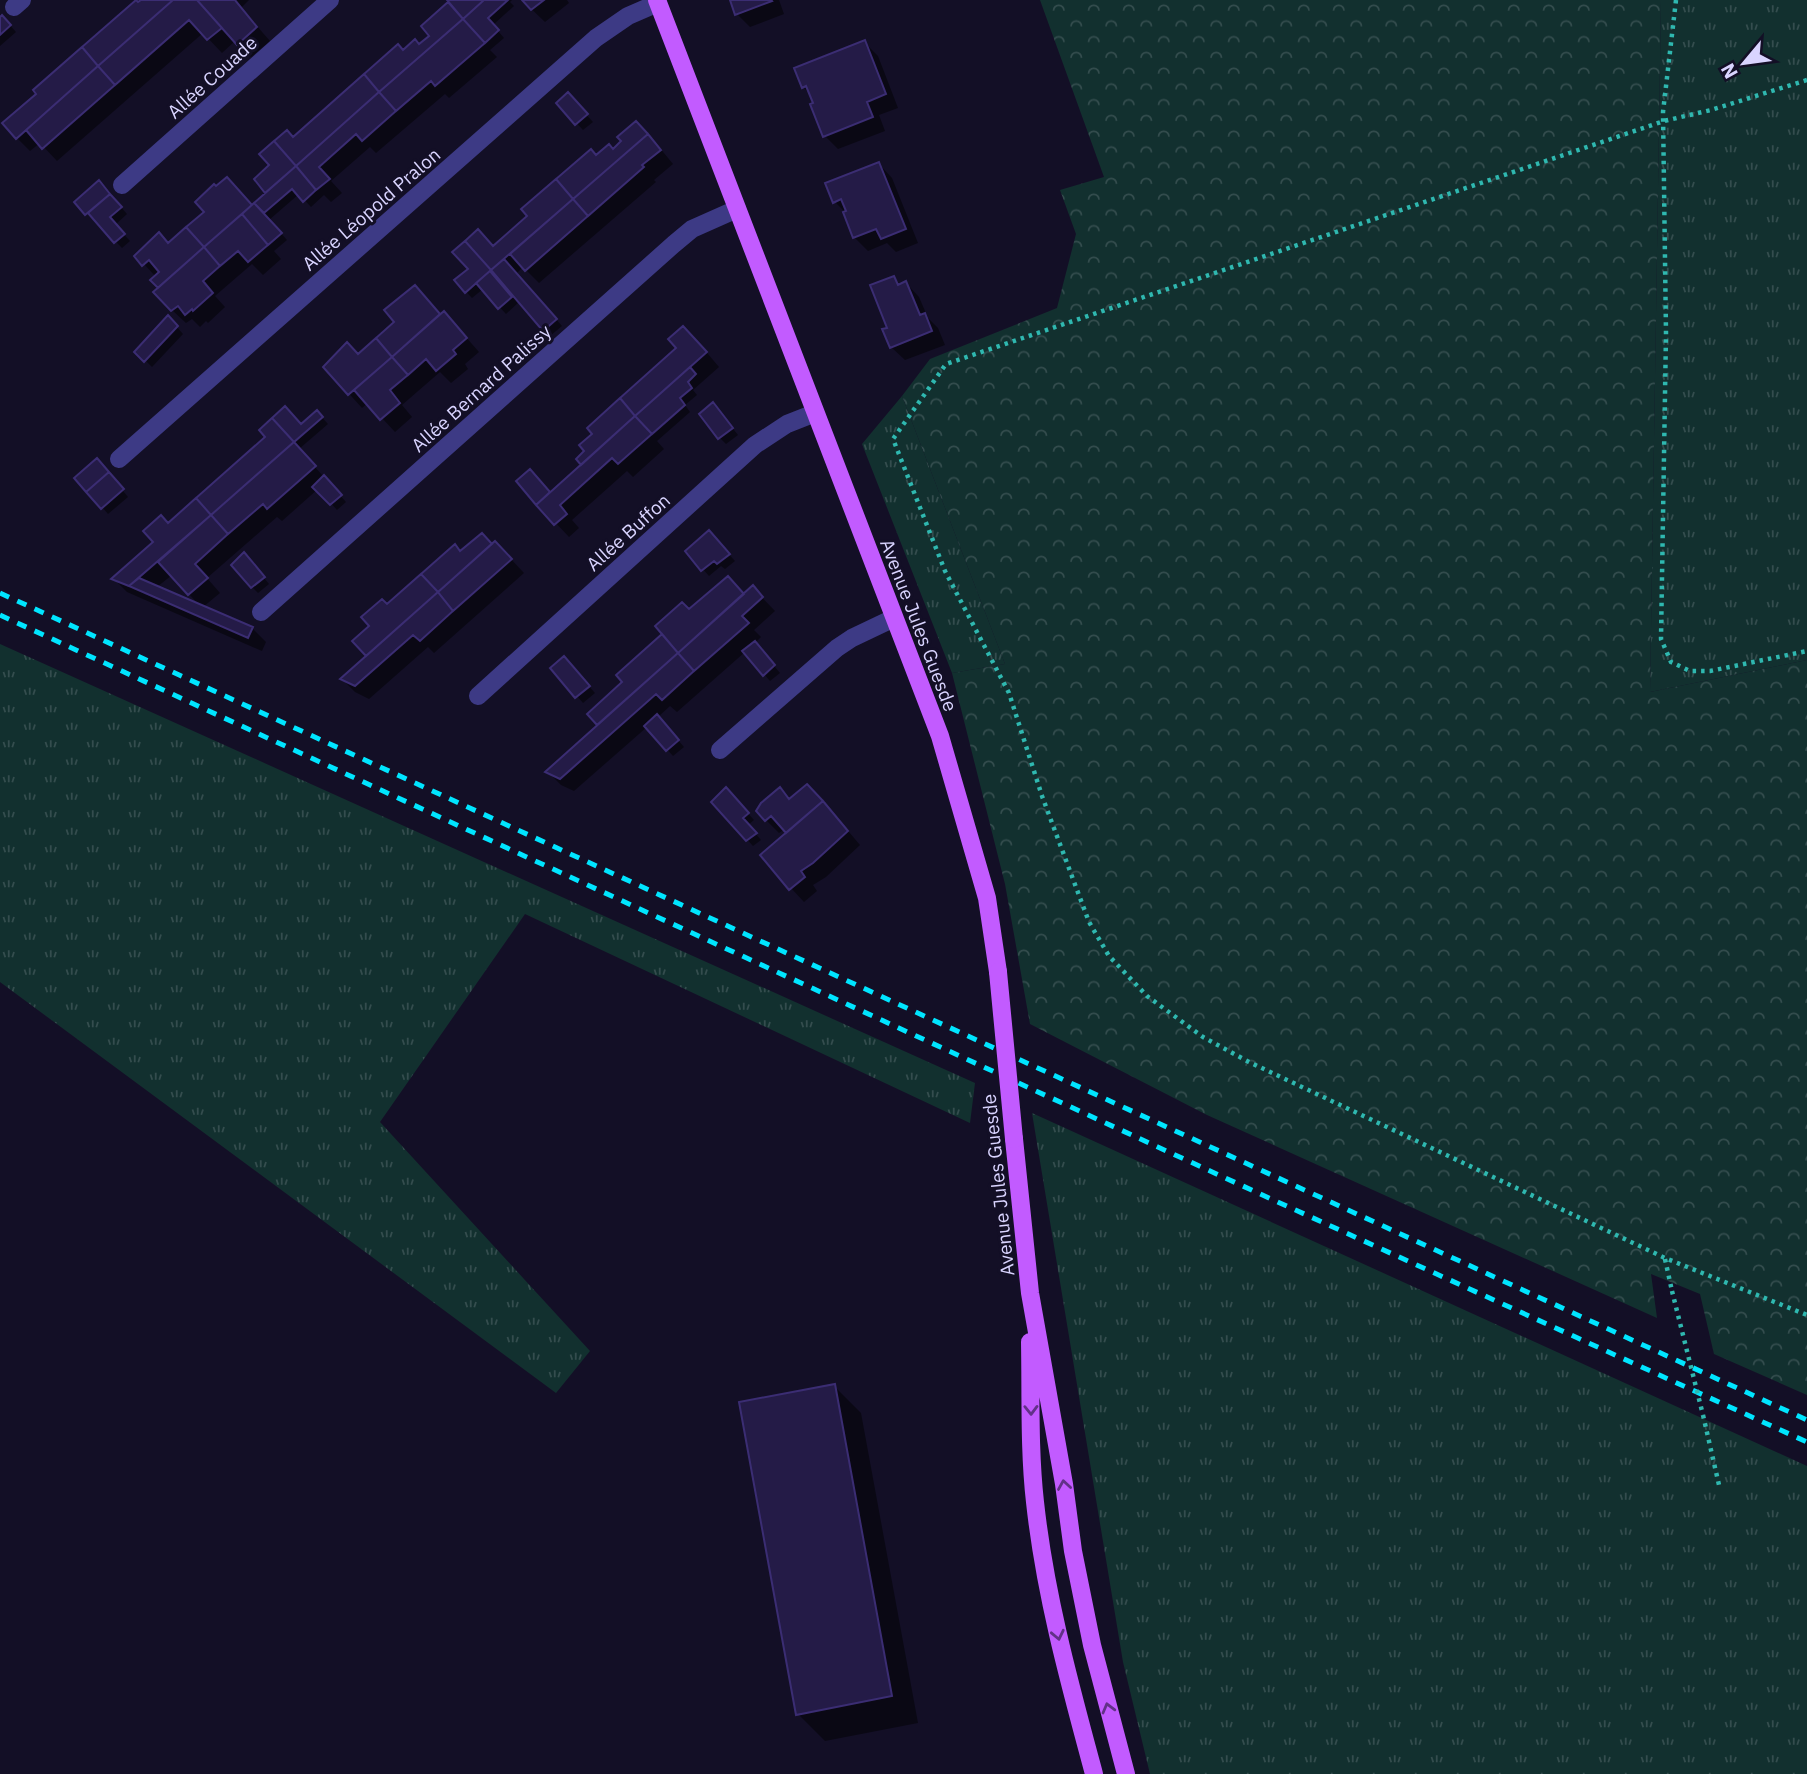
<svg xmlns="http://www.w3.org/2000/svg" width="1807" height="1774" viewBox="0 0 1807 1774" font-family="'IBM Plex Sans',sans-serif">
	<style>
		.grass { fill: url(#grass-tufts) }
		.forest { fill: url(#forest-crowns) }
		.shadow { fill: #0007; fill-rule: evenodd }
		.building { fill: #241b47; stroke: #3b2d73; stroke-width: 2 }
		.lines { fill: none; stroke-linecap: round; stroke-linejoin: round }
		.path { stroke: #2fb8b0; stroke-width: 4.5; stroke-dasharray: 3.5 5; stroke-linecap: butt }
		.street { stroke: #3d3a85; stroke-width: 18 }
		.primary { stroke: #c25bff; stroke-width: 18 }
		.rail { stroke: #00e5ff; stroke-width: 5; stroke-dasharray: 10 9; stroke-linecap: butt }
		.path-bridge { stroke: #2fb8b0; stroke-width: 4.5; stroke-dasharray: 3.5 5; stroke-linecap: butt }
		.primary-bridge { stroke: #c25bff; stroke-width: 18 }
		.oneway { stroke: #623188 }
		.labels { text-anchor: middle; stroke-width: 6; stroke-linejoin: round; paint-order: stroke }
		.street-label { font-size: 19px; fill: #d9d4ff; stroke: #130f26 }
	</style>
	<defs>
		<pattern id="grass-tufts" width="24" height="20" patternUnits="userSpaceOnUse" patternTransform="scale(1.75)"><rect width="24" height="20" fill="#12302f"/><path d="M3 7l-1-3M5 7V3M7 7l1-3M15 17l-1-3M17 17v-4M19 17l1-3" fill="none" stroke="#344d4e"/></pattern>
		<pattern id="forest-crowns" width="20" height="18" patternUnits="userSpaceOnUse" patternTransform="scale(1.75)"><rect width="20" height="18" fill="#12302f"/><path d="M2 6a3 3 0 1 1 6 0M12 15a3 3 0 1 1 6 0" fill="none" stroke="#344d4e"/></pattern>
	</defs>
	<rect width="100%" height="100%" fill="#130f26"/>
	<!-- grass -->
	<path class="grass" d="M1661 0H1807V660L1650 692Z
		M902 396 1005 664 952 673 862 444Z
		M0 644 975 1083 970 1123 525 914 380 1122 590 1351 556 1393 0 982Z
		M1032 1113 1807 1466V1774H1150L1123 1662Z"/>
	<!-- forest -->
	<path class="forest" d="M1040 0H1661L1650 692 1807 660V1395L1714 1354 1700 1294 1651 1274 1657 1318 1207 1115 1030 1024 1005 884 952 673 1005 664 902 396 930 359 1057 308 1076 234 1060 190 1104 177Z"/>
	<!-- shadow -->
	<path class="shadow" d="M143 0H249L241 8 270 41 251 57 235 41 222 53 203 33 57 161 40 143 30 151 17 138Z
		M449 0H512L510 2 514 6 493 25 504 38 490 50 497 57 449 98 445 94 376 153 370 147 331 181 342 193 331 202 324 195 311 207 299 194 269 220 287 240 274 251 281 259 263 275 252 264 215 296 225 307 208 323 206 321 200 327 192 319 186 323 172 310 156 277 144 264 159 234 169 244 252 206 268 193 256 179 293 139 403 52 420 46 432 36 424 26 451 2Z
		M522 0H567L569 3 545 22Z
		M732 0H779L784 14 750 27 737 14Z
		M0 14 16 32 0 46Z
		M864 42 878 56 898 108 879 115 885 131 838 149 825 136 812 96 803 87Z
		M568 95 593 122 583 130 558 103Z
		M650 136 673 164 654 180 656 182 539 283 523 267 516 274 562 326 550 336 520 301 506 314 483 289 472 298 456 281 596 157Z
		M879 164 892 178 918 243 896 252 887 243 868 251 854 237 844 211 835 202Z
		M105 189 127 214 115 225 130 241 122 248 77 202Z
		M893 278 901 285 906 283 919 297 928 318 938 328 945 345 905 360 891 347Z
		M429 301 441 316 444 313 457 327 479 352 465 364 468 369 451 383 440 372 402 405 412 417 395 432 368 403 362 408 325 367 358 356Z
		M168 317 183 334 152 367 137 352Z
		M697 341 719 367 693 390 697 395 685 405 690 412 657 441 664 449 633 477 627 471 572 520 579 528 569 537 537 503 536 477 551 494 583 465Z
		M719 411 738 435 726 444 720 438Z
		M317 412 328 424 299 449 346 502 337 510 318 489 282 521 277 517 207 578 220 593 203 607 252 628 266 642 262 651 127 592 114 579 155 543 168 524ZM172 575 189 594 200 606 157 587Z
		M103 466 128 497 108 514 102 507Z
		M715 539 735 561 725 569 721 566 709 576 687 551Z
		M493 546 509 557 524 573 434 653 428 647 369 699 355 692 342 679 369 656 371 626 387 607 461 552Z
		M250 561 269 584 258 593 252 587Z
		M753 588 775 611 754 630 761 637 755 643 780 673 770 681 745 652 677 712 670 706 658 717 684 747 673 756 647 727 574 791 561 785 548 772 599 725 590 714 625 683 690 612 745 596Z
		M570 665 595 693 583 703 577 696Z
		M732 796 754 820 748 825 761 840 753 846 713 802Z
		M821 799 860 845 826 877 813 885 817 891 804 902 791 888 789 834 785 829 779 833 766 820 790 800Z
		M834 1386 861 1413 918 1723 825 1741 798 1714Z"/>
	<!-- building -->
	<path class="building" d="M136 0 138 2 141 0H173L98 66 82 47Z
		M173 0H197L222 28 207 40 189 20 115 85 98 66Z
		M197 0H235L257 27 237 45Z
		M447 0H484L463 19Z
		M484 0H508L488 18 499 30 485 43 463 19Z
		M522 0H544L531 10Z
		M730 0H771L772 1 735 15Z
		M448 2 463 19 379 92 364 74 398 44 403 50 415 39 419 44 429 36 421 26Z
		M2 15 11 25 0 35V17Z
		M463 19 485 43 435 86 431 81 396 111 379 92Z
		M865 40 886 94 867 102 873 117 823 137 810 104 813 103 806 86 802 88 794 68Z
		M82 47 98 66 16 139 2 123 36 94 33 90Z
		M98 66 115 85 42 149 26 130Z
		M364 74 379 92 296 166 274 141 287 130 293 137Z
		M379 92 396 111 362 141 356 134 319 167 330 179 316 190 296 166Z
		M568 92 588 114 575 125 556 103Z
		M636 121 648 134 573 199 556 179 591 149 596 155 609 144 613 149 621 141 617 137Z
		M648 134 661 150 642 165 644 167 588 216 573 199Z
		M274 141 296 166 265 193 254 179 269 165 259 154Z
		M879 162 906 229 881 239 876 229 853 238 843 212 846 211 841 199 833 203 825 183Z
		M296 166 316 190 303 202 292 189 264 213 254 203Z
		M227 177 252 205 204 247 186 227 204 212 195 202 214 184 216 186Z
		M556 179 573 199 491 270 465 241 478 229 493 246 527 216 521 209Z
		M99 180 110 194 85 215 74 202Z
		M110 194 122 207 110 217 125 234 114 243 88 213Z
		M573 199 588 216 525 271 510 254Z
		M254 203 282 233 268 245 242 214Z
		M242 214 268 245 248 262 238 251 220 266 204 247Z
		M186 227 204 247 158 288 150 280 159 272 149 260 142 266 134 256 159 232 168 243Z
		M465 241 491 270 465 293 454 280 468 269 452 252Z
		M204 247 220 266 203 281 213 293 193 311 192 309 185 315 178 306 171 311 153 292Z
		M504 259 557 319 543 331 491 270Z
		M490 271 512 297 498 309 476 283Z
		M894 276 898 285 906 281 920 315 925 313 932 331 890 348 882 329 887 328 870 285Z
		M415 285 440 314 392 357 376 338 394 322 384 310Z
		M444 311 467 338 453 350 456 354 436 371 426 359 408 375 392 357Z
		M168 315 178 326 144 362 134 352Z
		M683 326 707 352 635 416 620 398 676 348 668 339Z
		M376 338 392 357 348 395 323 367 347 342 358 354Z
		M392 357 408 375 390 390 400 403 380 420 354 390Z
		M690 367 696 374 688 382 692 388 680 398 685 405 652 434 635 416Z
		M620 398 635 416 581 465 576 459 584 451 579 445 592 434 587 428Z
		M713 402 733 428 718 439 699 414Z
		M285 406 301 424 317 410 323 417 294 442 272 418Z
		M635 416 652 434 618 464 612 458 560 505 567 514 554 525 536 505Z
		M272 418 294 442 211 515 196 498 265 437 259 430Z
		M294 442 316 466 267 509 263 504 228 534 211 515Z
		M97 458 109 472 86 492 74 478Z
		M530 469 550 492 536 505 516 481Z
		M109 472 124 489 101 509 86 492Z
		M324 475 342 495 330 505 312 487Z
		M196 498 211 515 129 586 111 579 153 542 143 531 161 515 168 523Z
		M211 515 228 534 195 564 208 578 188 595 158 562Z
		M709 530 730 554 717 564 714 561 701 571 685 551Z
		M482 533 492 544 438 592 421 574 455 544 460 551Z
		M495 541 512 559 453 611 438 592Z
		M244 552 265 577 251 588 231 565Z
		M421 574 438 592 366 656 352 641 369 626 361 617 382 599 387 604Z
		M728 576 744 594 678 653 655 626 682 602 689 609Z
		M139 578 253 627 248 638 129 586Z
		M753 585 763 597 742 616 749 623 694 671 678 653Z
		M438 592 453 611 420 641 413 635 355 686 340 679Z
		M662 634 678 653 597 725 587 714 622 682 616 675Z
		M755 641 775 665 763 676 742 651Z
		M678 653 694 671 662 700 656 694 560 779 545 772Z
		M564 656 590 686 575 698 550 668Z
		M657 714 679 740 666 751 644 726Z
		M807 784 823 801 786 833 771 816 765 821 756 811 761 803 780 787 789 799Z
		M726 787 749 813 743 818 757 833 746 841 711 802Z
		M823 801 848 831 813 863 801 871 805 877 789 890 760 855Z
		M835 1384 892 1696 796 1715 739 1402Z"/>
	<g class="lines">
		<!-- path -->
		<path class="path" d="M1676 0 1663 112 1666 333 1661 639 1671 662 1690 671H1710L1807 651
			M1807 80 1711 110 1664 121 946 364 893 439 945 571 1009 693 1042 796 1089 922 1109 956 1147 996 1203 1037 1249 1062 1665 1258 1807 1315
			M1665 1259 1672 1291
			M1703 1415 1719 1485"/>
		<!-- street -->
		<path class="street" d="M14 7 22 0
			M122 185 330 0
			M119 459 596 38 628 16 658 3
			M261 612 674 244 692 229 737 209
			M478 696 755 445 787 424 815 413
			M720 750 837 648 852 638 894 618"/>
		<!-- primary -->
		<path class="primary" d="M657 0 940 736 987 898 998 972
			M1014 1139 1030 1293 1064 1484 1073 1551 1092 1645 1126 1774
			M1030 1342C1031 1395 1029 1449 1035 1502 1045 1595 1070 1685 1094 1774"/>
		<!-- rail -->
		<path class="rail" d="M0 593 1807 1420
			M0 615 1258 1193 1807 1442"/>
		<!-- path-bridge -->
		<path class="path-bridge" d="M1672 1291 1703 1415"/>
		<!-- primary-bridge -->
		<path class="primary-bridge" d="M998 972 1014 1139"/>
	</g>
	<!-- one-way arrows -->
	<defs><path id="oneway-chevron" d="M-2-3.5L2.5 0L-2 3.5" fill="none" stroke-width="1.6" stroke-linecap="round" stroke-linejoin="round" transform="scale(1.75)"/></defs>
	<g class="oneway">
		<use href="#oneway-chevron" transform="translate(1031 1410) rotate(89)"/>
		<use href="#oneway-chevron" transform="translate(1064 1485) rotate(-99)"/>
		<use href="#oneway-chevron" transform="translate(1058 1635) rotate(78)"/>
		<use href="#oneway-chevron" transform="translate(1108 1708) rotate(-105)"/>
	</g>
	<g class="labels">
		<!-- street labels -->
		<g class="street-label">
			<text transform="translate(212 77) rotate(-42)" y="7">Allée Couade</text>
			<text transform="translate(371 209) rotate(-41)" y="7">Allée Léopold Pralon</text>
			<text transform="translate(481 388) rotate(-42)" y="7">Allée Bernard Palissy</text>
			<text transform="translate(628 532) rotate(-42)" y="7">Allée Buffon</text>
			<text transform="translate(919 625) rotate(69)" y="7">Avenue Jules Guesde</text>
			<text transform="translate(998 1185) rotate(-96)" y="7">Avenue Jules Guesde</text>
		</g>
	</g>
	<!-- north arrow -->
	<g transform="translate(1744 63) rotate(241)" stroke="#130f26" stroke-width="5" paint-order="stroke">
	<path d="M0-5L12 26L0 18L-12 26Z" fill="#d9d4ff"/>
	<text y="-10" font-size="19" font-weight="bold" text-anchor="middle" fill="#d9d4ff">N</text>
	</g>
</svg>
